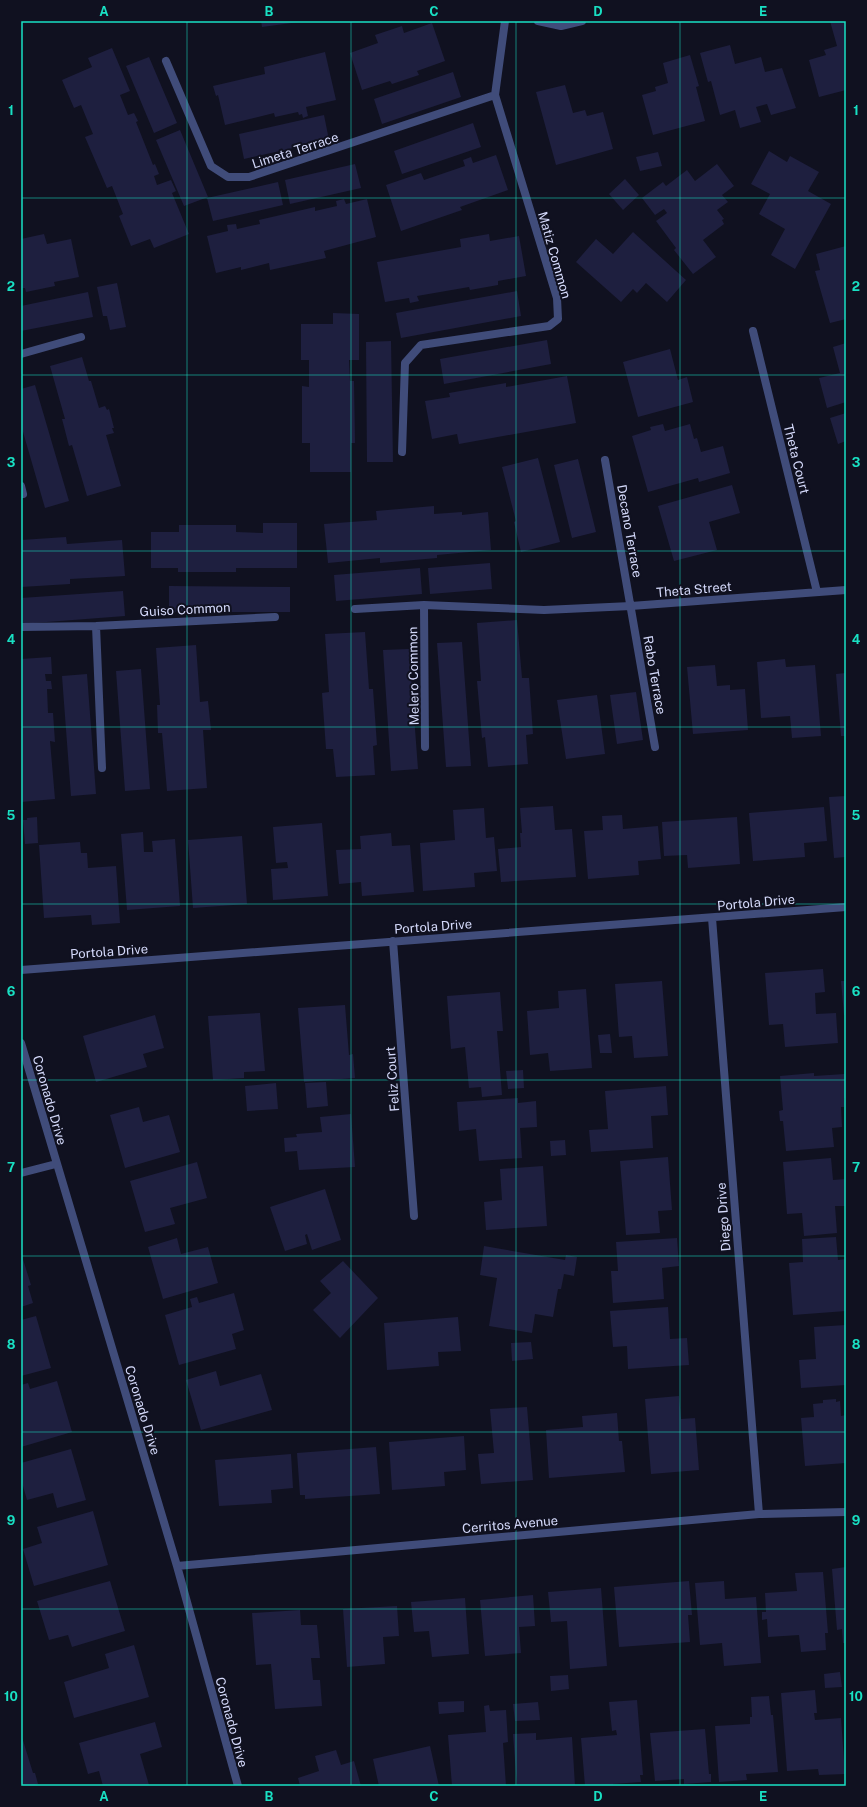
<svg xmlns="http://www.w3.org/2000/svg" width="867" height="1807" viewBox="0 0 867 1807" font-family="'Public Sans',sans-serif">
	<style>
		.building { fill: #1e1f3f }
		.lines { fill: none; stroke-linecap: round; stroke-linejoin: round }
		.street { stroke: #404c7a; stroke-width: 8 }
		.grid { fill: none; stroke: #19e0c3; stroke-width: 1; stroke-opacity: 0.55 }
		.labels { text-anchor: middle; stroke-width: 4; stroke-linejoin: round; paint-order: stroke }
		.street-label { font-size: 13px; fill: #d4d9fa; stroke: #101120 }
		.neatline { fill: none; stroke: #19e0c3; stroke-width: 1.5 }
		.grid-label { font-size: 13px; text-anchor: middle; font-weight: bold; fill: #19e0c3 }
	</style>
	<rect width="100%" height="100%" fill="#101120"/>
	<!-- building -->
	<path class="building" d="M261 21H299V22L262 27Z
		M830 21H846V90L819 97 809 60 826 55 824 50 837 46Z
		M432 23 445 61 417 71 419 75 392 84 390 81 362 90 350 53 378 43 375 35 402 26 404 33Z
		M730 45 735 64 761 57 765 72 782 68 796 108 771 115 767 104 756 107 761 122 740 128 735 110 720 115 711 81 708 82 700 53Z
		M112 48 130 91 120 95 128 115 134 113 138 121 136 122 153 165 155 164 159 174 154 176 157 185 171 180 176 191 172 193 189 234 154 248 150 239 131 246 119 216 123 214 112 186 107 188 85 137 93 134 81 105 74 108 62 80 92 67 88 58Z
		M325 52 336 100 306 107 308 116 303 118 302 114 299 115 298 112 275 117 274 113 225 125 218 95 216 96 213 86 265 74 264 67Z
		M690 55 699 86 696 87 705 121 653 135 642 95 656 91 655 87 668 83 663 63Z
		M149 57 177 123 154 133 126 66Z
		M453 72 461 97 382 124 374 99Z
		M565 85 573 113 585 110 587 116 603 112 613 149 556 165 536 92Z
		M324 115 329 140 244 159 239 134Z
		M473 123 481 147 402 174 394 151Z
		M180 130 208 197 184 206 156 140Z
		M769 151 787 162 790 156 819 172 808 191 831 204 795 269 771 255 785 229 759 214 770 194 751 184Z
		M658 152 662 166 640 171 636 157Z
		M496 155 508 190 460 207 462 210 401 231 386 185 421 173 424 180 465 166 463 160 471 157 473 163Z
		M355 164 361 188 290 204 285 180Z
		M717 164 734 186 722 195 728 202 717 210 724 219 722 220 724 224 703 240 716 257 693 274 674 250 676 248 656 221 667 213 664 209 655 215 642 198 663 182 666 186 687 170 695 181Z
		M625 179 639 195 623 210 609 194Z
		M278 182 283 205 213 221 207 198Z
		M344 199 346 204 367 199 376 237 324 251 326 258 270 270 269 263 241 270V267L216 273 207 236 228 231 227 225 236 224 237 229 260 224 259 220 315 207V211L337 206 336 201Z
		M633 232 686 280 667 302 646 283 637 293 633 289 621 302 576 262 596 239 613 254Z
		M44 234 47 244 71 239 79 277 54 282 55 286 26 292 25 288H21V239Z
		M489 234 490 241 519 236 526 276 498 281V285L470 290 469 287 417 296 419 301 410 303 409 298 385 302 377 262 461 247 460 239Z
		M846 246V319L830 323 815 271 820 270 816 254Z
		M117 283 126 327 110 330 107 316H103L97 287Z
		M517 291 521 316 401 338 396 313Z
		M88 292 93 317 21 331V306Z
		M333 313 359 314V360H349L350 381H354L355 443H351V472H310V443H302V386L309 387V360H301V324H333Z
		M547 340 551 364 444 384 440 359Z
		M391 341 393 462H367L366 342Z
		M846 343V402L827 408 819 378 840 373 833 347Z
		M670 349 678 380 687 377 693 402 638 417 623 362Z
		M82 357 89 381H91L99 408 105 406 107 410 109 409 114 428H112L114 433 106 435 121 486 87 496 72 445 69 446 62 419H65L50 366Z
		M567 376 576 423 459 444 457 434 432 439 425 401 450 397 449 393 506 383V387Z
		M35 385 69 501 45 508 21 425V389Z
		M846 413V441L838 444 830 418Z
		M663 424 665 431 690 424 694 439 697 438 701 452 723 446 730 473 699 482 698 478 648 492 632 436 651 430 650 427Z
		M538 458 560 542 521 552 514 522 516 521 502 467Z
		M578 459 596 532 572 538 554 465Z
		M732 485 740 513 709 522 717 550 674 561 658 506Z
		M434 506V514L462 512V515L488 512 491 550 437 555V558L380 563V558L328 563 324 524 377 520 376 511Z
		M263 523H297V568H236V572H178V568H151V532H179V525H236V532L263 533Z
		M66 537 67 544 122 540 125 576 70 579V584L21 587V540Z
		M490 563 492 589 430 594 428 568Z
		M420 568 422 594 336 601 334 575Z
		M169 586 290 587V612H169Z
		M123 591 125 616 21 624V598Z
		M517 620 522 678H529L533 734 526 735 528 764 488 767 485 737 482 738 477 681H481L477 623Z
		M365 632 369 689H373L377 745 373 746 375 775 336 777 333 749H326L322 693 329 692 325 634Z
		M462 642 471 766 446 767 437 643Z
		M196 645 200 702 208 701 211 730H203L207 788 167 791 162 733H158L157 705H160L156 648Z
		M409 649 418 769 391 771 383 650Z
		M51 657 52 674H45L46 681H51L52 689H47L48 713H53L55 742 50 741 55 799 21 802V659Z
		M785 659 786 667 815 665 821 736 792 738 790 716 761 718 757 662Z
		M715 665 717 686 730 685V690L745 689 748 730 693 734 687 667Z
		M141 669 150 789 125 791 116 671Z
		M846 673V736H841L836 674Z
		M87 674 96 794 71 796 62 676Z
		M636 692 643 740 617 744 610 695Z
		M597 695 605 754 566 759 557 700Z
		M846 796V857L834 858 829 797Z
		M553 806 555 830 572 829 576 877 501 882 498 849 521 847 520 833H522L520 808Z
		M824 807 827 841 804 843 805 857 753 861 749 813Z
		M484 808 486 838 494 837 497 871 474 873 475 887 423 891 420 843 455 840 453 810Z
		M622 815 623 829 658 826 661 859 638 861 639 875 588 879 584 831 603 830 602 816Z
		M37 817 38 843 25 844 23 820H27V818Z
		M737 817 740 864 688 868 687 855 664 856 662 822Z
		M322 823 328 896 273 900 271 869 288 868 287 862 276 863 273 827Z
		M143 832 144 852H153L152 841 175 839 180 906 127 910 121 834Z
		M391 833 392 846 410 845 414 892 362 896 361 882 339 884 336 850 361 849 360 836Z
		M242 836 247 904 193 908 188 840Z
		M80 842 81 853H87L88 868 116 866 120 923 92 925 91 915 44 918 39 845Z
		M823 969 825 992 815 993 816 1014 836 1013 838 1043 785 1047 783 1024 769 1025 765 973Z
		M662 981 668 1056 634 1058 632 1036 619 1037 615 984Z
		M841 981H846V1015H844Z
		M586 989 592 1068 550 1071 548 1053 530 1055 527 1011 559 1008 558 991Z
		M500 992 503 1031H497L502 1095 482 1097 481 1087 469 1088 465 1047 451 1049 447 996Z
		M345 1005 349 1055 353 1054 355 1078 304 1082 298 1008Z
		M260 1013 265 1071 244 1072V1078L213 1080 208 1016Z
		M155 1015 164 1048 143 1054 147 1067 96 1082 83 1036Z
		M610 1034 612 1053H600L598 1035Z
		M523 1070 524 1088 508 1089 506 1071Z
		M814 1073V1076L845 1074 846 1098H844V1107H841L842 1127 832 1128 834 1147 786 1151 783 1121H780L779 1111 783 1110 780 1076Z
		M326 1082 328 1106 307 1108 305 1083Z
		M276 1083 278 1109 247 1111 245 1086Z
		M666 1086 668 1115 651 1116 653 1148 591 1152 589 1130 608 1129 605 1091Z
		M518 1098V1103L536 1101 537 1127 520 1128 522 1158 479 1161 476 1129 459 1131 457 1102Z
		M139 1107 143 1122 169 1115 180 1152 125 1168 110 1115Z
		M351 1114 355 1167 299 1170 297 1151 285 1152 284 1138 297 1137 296 1134 322 1132 320 1117Z
		M565 1140 566 1155 551 1156 550 1141Z
		M668 1157 672 1210 658 1211 660 1233 626 1235 620 1161Z
		M831 1158 833 1180 846 1179V1206H835L837 1233 804 1236 802 1213 787 1214 783 1162Z
		M197 1162 207 1198 170 1208 175 1224 145 1232 130 1181Z
		M543 1166 547 1226 486 1230 484 1202 502 1200 500 1169Z
		M325 1189 341 1240 312 1250 307 1234 305 1235 307 1244 285 1251 270 1207Z
		M836 1237 838 1260 846 1259V1311L793 1315 789 1263 803 1262 802 1239Z
		M177 1238 181 1254 208 1247 218 1283 163 1299 148 1247Z
		M677 1238 679 1266 662 1268 664 1299 613 1303 611 1271H618L616 1242Z
		M484 1246 565 1260 566 1255 577 1257 574 1276 564 1274 561 1289H558L553 1317 535 1314 532 1333 489 1326 497 1278 480 1275Z
		M21 1253 31 1285 28 1286 33 1303 21 1307Z
		M343 1261 378 1298 340 1338 313 1310 331 1293 320 1281Z
		M234 1293 244 1330 232 1334 236 1349 179 1365 165 1315 192 1307 190 1299 197 1297 199 1303Z
		M668 1307 670 1339 687 1338 689 1365 628 1369 627 1346 613 1347 610 1311Z
		M36 1316 51 1368 21 1376V1320Z
		M458 1317 461 1351 438 1352 439 1366 387 1370 384 1323Z
		M846 1325V1385L801 1388 799 1360 816 1359 814 1327Z
		M531 1342 533 1359 512 1361 511 1343Z
		M216 1371 220 1386 261 1374 272 1410 201 1430 186 1380Z
		M57 1381 72 1432 21 1447V1385L28 1383 30 1389Z
		M679 1396 681 1419 695 1418 699 1470 651 1474 645 1399Z
		M836 1399V1402L840 1401 841 1416 846 1415V1463L805 1466 801 1418 814 1417 813 1404 823 1403V1400Z
		M527 1407 533 1480 481 1484 478 1454 494 1453 490 1409Z
		M617 1413 619 1441H622L625 1472 549 1478 546 1430 583 1427 582 1416Z
		M464 1436 466 1470 444 1472 445 1486 392 1490 389 1442Z
		M376 1447 380 1494 305 1499V1495H300L297 1453Z
		M71 1449 86 1500 57 1508 53 1493 27 1500 21 1479V1463Z
		M291 1454 293 1488 271 1490 272 1503 219 1506 215 1460Z
		M93 1511 108 1565 34 1586 23 1549 42 1543 37 1527Z
		M846 1567V1643H843L842 1629 837 1630 832 1569Z
		M823 1572 828 1633H825L826 1650 801 1652 799 1635 768 1637 767 1619 762 1620V1612H766L765 1593 797 1591 795 1573Z
		M110 1581 125 1631 72 1647 68 1635 49 1640 37 1601Z
		M689 1581 692 1615H688L690 1642 619 1647 614 1587Z
		M724 1581 725 1599 756 1597 761 1663 724 1666 722 1643 700 1645 695 1583Z
		M601 1588 607 1666 570 1669 567 1621 551 1622 548 1592Z
		M533 1595 535 1626 519 1627 521 1653 485 1656 480 1600Z
		M465 1598 469 1654 432 1657 429 1631 414 1632 411 1602Z
		M397 1606 399 1636 383 1637 385 1664 347 1667 343 1609Z
		M300 1610 301 1625H317L320 1658H311L313 1680H320L322 1706 275 1709 271 1664 256 1665 252 1613Z
		M134 1645 149 1697 74 1718 64 1682 109 1668 105 1654Z
		M840 1672 842 1687 825 1688 824 1674Z
		M568 1675 569 1689 551 1691 550 1676Z
		M815 1690 817 1713H814L815 1720 841 1718 845 1774 819 1775 818 1769 787 1771 781 1693Z
		M769 1696 771 1715H773L778 1772 746 1774 747 1780 719 1782 715 1726 750 1724V1717H752L751 1697Z
		M637 1700 643 1775H640L641 1782 613 1784V1786H585L581 1738 617 1735 616 1730 612 1731 609 1702Z
		M464 1701V1712L439 1714 438 1702Z
		M538 1702 540 1720 515 1721 513 1704Z
		M489 1705 490 1711 506 1710 508 1742 503 1743 506 1786H452L448 1735 486 1732 484 1706Z
		M155 1722 162 1747 140 1754 149 1785 103 1786 99 1771 88 1774 79 1743Z
		M705 1729 709 1774H711V1782L684 1784V1779L655 1781 650 1733Z
		M536 1733V1740L572 1737 575 1786H517L513 1734Z
		M21 1734 33 1773H35L38 1784 31 1786H21Z
		M430 1746 439 1786H379L373 1759Z
		M336 1750 341 1765 354 1761 361 1786H300L298 1778 319 1771 315 1756Z"/>
	<g class="lines">
		<!-- street -->
		<path class="street" d="M538 21 561 26 582 21
			M166 61 211 166 228 177H249L495 95
			M753 331 817 592
			M21 354 81 337
			M402 452 405 363 421 345 549 326 558 319 557 298 495 95 505 21
			M605 460 655 747
			M21 486 23 494
			M424 605 425 747
			M355 609 424 605 544 610 631 606 846 590
			M96 626 102 768
			M21 627 96 626 275 617
			M712 918 759 1514
			M393 941 414 1216
			M21 970 846 907
			M21 1043 177 1566 238 1786
			M21 1173 56 1164
			M177 1566 759 1514 846 1512"/>
	</g>
	<!-- grid -->
	<path class="grid" d="M187 21V1786M351 21V1786M516 21V1786M680 21V1786M21 198H846M21 375H846M21 551H846M21 727H846M21 904H846M21 1080H846M21 1256H846M21 1432H846M21 1609H846"/>
	<g class="labels">
		<!-- street labels -->
		<g class="street-label">
			<text transform="translate(295 150) rotate(-18)" y="5">Limeta Terrace</text>
			<text transform="translate(555 255) rotate(74)" y="5">Matiz Common</text>
			<text transform="translate(797 459) rotate(76)" y="5">Theta Court</text>
			<text transform="translate(630 531) rotate(80)" y="5">Decano Terrace</text>
			<text transform="translate(694 589) rotate(-5)" y="5">Theta Street</text>
			<text transform="translate(185 609) rotate(-3)" y="5">Guiso Common</text>
			<text transform="translate(655 675) rotate(80)" y="5">Rabo Terrace</text>
			<text transform="translate(413 676) rotate(-91)" y="5">Melero Common</text>
			<text transform="translate(756 902) rotate(-5)" y="5">Portola Drive</text>
			<text transform="translate(433 926) rotate(-4)" y="5">Portola Drive</text>
			<text transform="translate(109 951) rotate(-4)" y="5">Portola Drive</text>
			<text transform="translate(392 1079) rotate(-94)" y="5">Feliz Court</text>
			<text transform="translate(50 1100) rotate(74)" y="5">Coronado Drive</text>
			<text transform="translate(723 1217) rotate(-94)" y="5">Diego Drive</text>
			<text transform="translate(143 1410) rotate(73)" y="5">Coronado Drive</text>
			<text transform="translate(510 1524) rotate(-5)" y="5">Cerritos Avenue</text>
			<text transform="translate(232 1722) rotate(75)" y="5">Coronado Drive</text>
		</g>
	</g>
	<!-- border -->
	<rect width="867" height="1807" fill="none" stroke="#101120" stroke-width="44"/>
	<rect x="22" y="22" width="823" height="1763" class="neatline"/>
	<g class="grid-label">
		<text x="104" y="16">A</text>
		<text x="269" y="16">B</text>
		<text x="434" y="16">C</text>
		<text x="598" y="16">D</text>
		<text x="763" y="16">E</text>
		<text x="11" y="115">1</text>
		<text x="856" y="115">1</text>
		<text x="11" y="291">2</text>
		<text x="856" y="291">2</text>
		<text x="11" y="467">3</text>
		<text x="856" y="467">3</text>
		<text x="11" y="644">4</text>
		<text x="856" y="644">4</text>
		<text x="11" y="820">5</text>
		<text x="856" y="820">5</text>
		<text x="11" y="996">6</text>
		<text x="856" y="996">6</text>
		<text x="11" y="1172">7</text>
		<text x="856" y="1172">7</text>
		<text x="11" y="1349">8</text>
		<text x="856" y="1349">8</text>
		<text x="11" y="1525">9</text>
		<text x="856" y="1525">9</text>
		<text x="11" y="1701">10</text>
		<text x="856" y="1701">10</text>
		<text x="104" y="1801">A</text>
		<text x="269" y="1801">B</text>
		<text x="434" y="1801">C</text>
		<text x="598" y="1801">D</text>
		<text x="763" y="1801">E</text>
	</g>
</svg>
